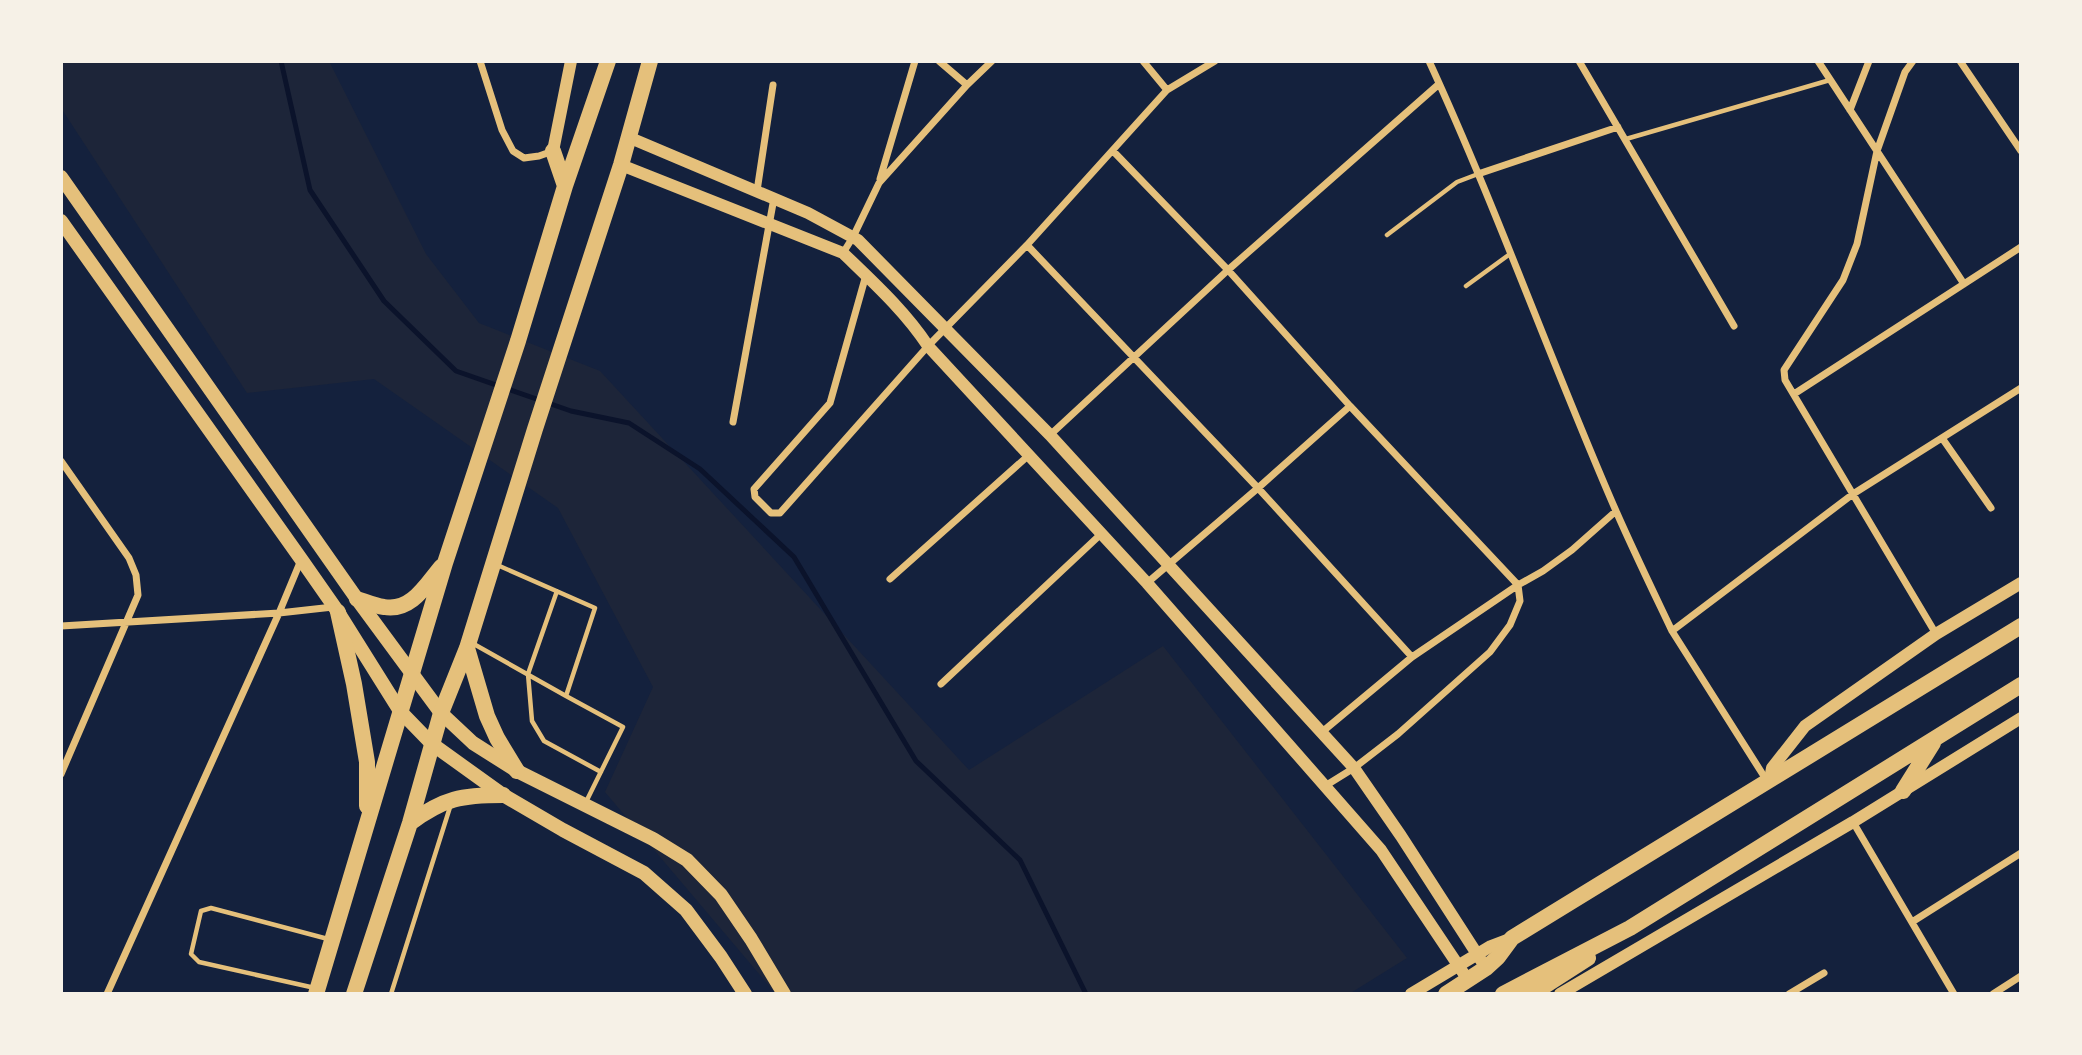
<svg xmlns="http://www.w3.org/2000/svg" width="2082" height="1055" viewBox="0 0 2082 1055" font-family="Mulish,sans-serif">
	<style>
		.green { fill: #1d2539 }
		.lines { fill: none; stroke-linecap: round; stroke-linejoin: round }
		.stream { stroke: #0b132b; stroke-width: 5 }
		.service { stroke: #e5c07b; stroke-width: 4.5 }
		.minor { stroke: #e5c07b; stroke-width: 7 }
		.tertiary { stroke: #e5c07b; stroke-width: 12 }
		.secondary { stroke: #e5c07b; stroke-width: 14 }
		.primary { stroke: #e5c07b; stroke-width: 16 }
	</style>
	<rect width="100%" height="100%" fill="#14213d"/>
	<!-- green -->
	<path class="green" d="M61 61H329L426 254 479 323 600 371 969 770 1163 646 1407 958 1349 994H776L605 792 653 687 558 508 374 379 247 393 61 108Z"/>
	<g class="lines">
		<!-- stream -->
		<path class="stream" d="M281 61 310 190 384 301 456 371 571 411 629 423 700 469 794 557 916 761 1020 860 1086 994"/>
		<!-- service -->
		<path class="service" d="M1626 139 1830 80
			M1387 235 1457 182 1478 174
			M1466 286 1510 254
			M495 564 595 608 566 696 623 727 585 804
			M557 591 528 674 532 721 544 741 601 772
			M472 643 566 696
			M315 988 199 962 191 954 201 911 211 908 328 939
			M391 994 451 804"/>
		<!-- minor -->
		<path class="minor" d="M480 61 502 130 513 151 524 158 539 156 553 151
			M939 61 967 85
			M1143 61 1167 90
			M1429 61C1497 209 1551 362 1616 511 1634 552 1653 591 1672 631L1767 781
			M1579 61 1734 326
			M1818 61 1964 284
			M1913 61 1905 72 1877 151 1857 244 1843 280 1784 370 1785 380 1936 634
			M1960 61 2021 151
			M1850 110 1869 61
			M1113 151 1228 270 1350 406 1518 585 1520 601 1510 625 1490 652 1398 734 1354 768 1325 786
			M1478 174 1618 127
			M880 179 915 61
			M757 191 773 85
			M1027 245 1258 488 1412 657
			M843 253 853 237 879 183 967 85 992 61
			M866 275 830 403 754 489 755 497 771 513H780L928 346 1027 245 1167 90 1215 61
			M1794 394 2021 247
			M733 422 774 198
			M1050 435 1228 270 1439 84
			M1942 438 1991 508
			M61 461 129 558 136 575 138 595 61 774
			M890 579 1029 455
			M1147 583 1258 488 1350 406
			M61 626 279 613 333 607
			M1672 631 1853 494 2021 388
			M941 684 1101 534
			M1322 732 1412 657 1518 585 1543 571 1572 550 1616 511
			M1853 822 1954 994
			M1912 922 2021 853
			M107 994 279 613 301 560
			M1789 994 1824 973
			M1993 994 2021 976"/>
		<!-- tertiary -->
		<path class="tertiary" d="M628 137 808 213 858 240 1050 435 1354 768 1401 836 1486 968
			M553 151 571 61
			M621 165 843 253C873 282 905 311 928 346L1147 583 1381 850 1468 980
			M1770 779 1772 768 1805 726 1936 634 2021 583
			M1411 994 1491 946 1512 938
			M1560 994 1853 822 2021 718"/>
		<!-- secondary -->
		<path class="secondary" d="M61 177 357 599 441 713 473 743 517 771 653 839 687 860 721 895 751 939 784 994
			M61 221 301 559 338 612 400 711 432 744 503 795 563 830 644 873 686 910 721 957 745 994"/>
		<!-- primary -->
		<path class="primary" d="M553 151 565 186
			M357 599C366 602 375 606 384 607 411 612 426 585 441 567
			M338 612 354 684 367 762V806
			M467 648 487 716 497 738 517 771
			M1903 791 1933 743
			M410 823C444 798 462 795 503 795
			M316 994 445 563 518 341 565 186 608 61
			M354 994 410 823 441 713 467 648 535 429 621 165 650 61
			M1446 994 1486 968 1498 957 1512 938 2021 626
			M1503 994 1630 928 2021 685
			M1532 994 1588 958"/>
	</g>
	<!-- border -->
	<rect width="2082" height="1055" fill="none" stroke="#f6f1e7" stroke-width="126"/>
</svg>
